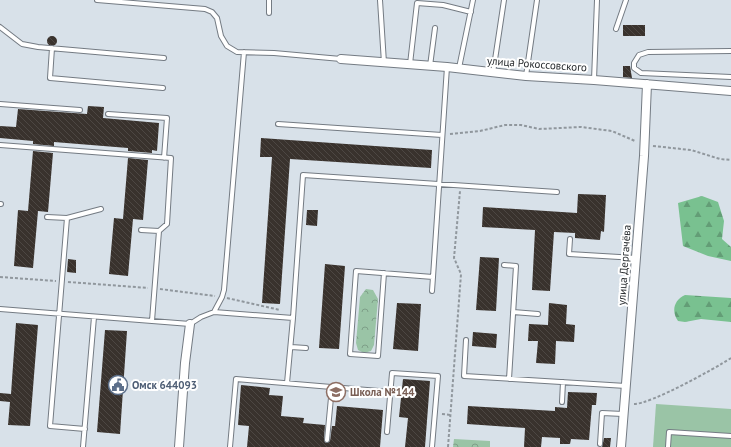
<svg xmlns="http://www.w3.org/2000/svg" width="731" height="447" viewBox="0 0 731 447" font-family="'PT Sans',sans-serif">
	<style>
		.green { fill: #9ac4a6 }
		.forest { fill: url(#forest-firs) }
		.park { fill: url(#park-crowns) }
		.building { fill: url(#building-back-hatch) }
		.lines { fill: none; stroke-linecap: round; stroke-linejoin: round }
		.lane-casing { stroke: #747b83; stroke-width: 6 }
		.street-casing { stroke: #747b83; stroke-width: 10 }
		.path { stroke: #90979d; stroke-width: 2; stroke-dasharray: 3 2; stroke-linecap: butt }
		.lane { stroke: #fff; stroke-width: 4 }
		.street { stroke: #fff; stroke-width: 8 }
		.labels { text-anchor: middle; stroke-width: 4; stroke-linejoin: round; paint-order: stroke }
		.street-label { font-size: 11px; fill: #272b2e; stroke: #fff }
		.service-label { font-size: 11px; font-weight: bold; fill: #4e5e75; stroke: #fff; text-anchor: start }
		.education-label { font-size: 11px; font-weight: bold; fill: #785e54; stroke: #fff; text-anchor: start }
	</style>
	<defs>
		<pattern id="forest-firs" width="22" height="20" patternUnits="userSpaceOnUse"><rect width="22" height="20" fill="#79c190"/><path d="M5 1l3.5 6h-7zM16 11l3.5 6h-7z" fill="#639d76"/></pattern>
		<pattern id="park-crowns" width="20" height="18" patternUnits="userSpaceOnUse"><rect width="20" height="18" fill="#9ac4a6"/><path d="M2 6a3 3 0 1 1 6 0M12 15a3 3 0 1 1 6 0" fill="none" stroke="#7e9f88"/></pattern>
		<pattern id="building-back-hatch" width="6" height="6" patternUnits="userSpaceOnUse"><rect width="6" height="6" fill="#39322d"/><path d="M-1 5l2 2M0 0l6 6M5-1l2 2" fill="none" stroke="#4d4743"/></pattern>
	</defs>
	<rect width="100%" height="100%" fill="#d8e1e9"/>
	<!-- green -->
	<path class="green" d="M656 404 731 409V447H653Z"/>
	<!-- forest -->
	<path class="forest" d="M702 196 718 202 724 221 722 239 731 247V261L708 256 683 246 678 203Z
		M685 295 731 298V322L701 319 685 322 678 321C671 311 674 300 685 295Z"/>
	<!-- park -->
	<path class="park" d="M366 289 373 290 378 299 374 345 371 351 364 353 358 350 356 343 360 297Z
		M454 439 490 441V447H453Z"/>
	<!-- building -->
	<path class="building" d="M623 25H645V36H623Z
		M47 41a5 5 0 1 1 10 0a5 5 0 1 1-10 0Z
		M623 66H630L632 78 623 77Z
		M88 106 104 107 103 118 159 123 157 151 152 150V153L128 151V148L54 142V146L33 144V141L0 138V126L16 127 18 109 87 114Z
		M261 138 432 150 431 168 290 159 280 304 262 303 272 157H260Z
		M33 151 53 153 48 212 38 211 33 268 14 266 18 210 28 211Z
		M128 158 148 160 143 220 133 219 128 276 109 274 114 218 123 219Z
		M578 194 606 195 604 232 601 231 600 240 575 238V233L554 232 550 291 532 290 535 230 482 227 483 207 577 213Z
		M307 210H318L317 226 306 225Z
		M480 257 499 258 496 311 476 310Z
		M68 259 76 260V273L67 272Z
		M325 264 345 266 339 349 319 348Z
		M397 303 421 304 418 351 393 349Z
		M549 303 567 305 566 324 575 325 574 342 556 341 555 364 536 363 538 341H528L529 324 548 325Z
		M16 323 38 325 30 426 8 425 10 402 0 401V393L11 394Z
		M105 330 127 331 120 434 97 432Z
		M473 332 497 334 496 348 472 346Z
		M403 379 430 381 425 447H405L408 418 399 417Z
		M241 385 270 388 269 395 283 396 281 416 304 418 303 423 325 425 324 440 326 443 330 441 332 426H335L337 406 383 410 380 447H247L249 426 238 425Z
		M568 392 597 393 596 405H592L589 440 571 439 570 444H560V438L542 437 541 447H524L525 428 467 424 468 406 555 411V407L567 408Z
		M604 438H611L610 447H602Z"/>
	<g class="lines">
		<!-- lane casing -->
		<g class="lane-casing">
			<path id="lane" d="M97 0 205 9 212 12 217 18 221 36 227 46 237 52 274 53 341 59
				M380 0 384 63
				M269 13V0
				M0 27 22 44 38 47 164 58
				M616 29 626 0
				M52 48 50 78 163 88
				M731 51 648 52 639 55 634 63V68L641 73 731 77
				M410 64 417 3 443 5 471 12
				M430 66 435 28
				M459 68 473 0
				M493 73 504 0
				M526 76 537 0
				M594 80 597 0
				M0 104 80 110
				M108 114 167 118 164 158
				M278 124 442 135
				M0 145 171 158 167 224 159 231 152 321
				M0 204H1
				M47 217 67 218 50 426 85 429
				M67 218 101 209
				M141 230 159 231
				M570 239 569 254 636 258
				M504 265 516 266 509 379
				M384 273 378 356 350 354 356 271 433 277 447 67
				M432 291 433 277
				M0 309 190 324 201 317 214 312 293 318 303 175 557 192
				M214 312 222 297 224 290 244 52
				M513 312 538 314
				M466 340 464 376 626 386
				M291 347 306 348
				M287 383 293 318
				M562 402 563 382
				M387 432 392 373 438 376 432 447
				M327 440 332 387
				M600 444 602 413 623 414
				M83 447 94 317
				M230 447 236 379 391 392
				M668 447 669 432 731 436"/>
		</g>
		<!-- street casing -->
		<g class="street-casing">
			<path id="street" d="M341 59 447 67 526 76 594 80 731 91
				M179 447 185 363 190 324
				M621 447 644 156 647 84"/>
		</g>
		<!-- path -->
		<path class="path" d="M450 134 480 131 505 125H521L539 129 581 127 612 131 635 141
			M653 146 691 150 720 159 731 160
			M0 277 56 281
			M68 282 148 288
			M160 289 215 296
			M227 298 280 310
			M132 381 175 384
			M634 404C651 404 714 369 731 358
			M442 414 451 415
			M448 447 461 274 454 258 460 191"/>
		<!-- lane -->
		<use href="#lane" class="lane"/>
		<!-- street -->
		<use href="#street" class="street"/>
	</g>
	<!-- icons -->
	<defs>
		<g id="civic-ring" transform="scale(1)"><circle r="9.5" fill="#fff" stroke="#5c6f8a" stroke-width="1.5"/><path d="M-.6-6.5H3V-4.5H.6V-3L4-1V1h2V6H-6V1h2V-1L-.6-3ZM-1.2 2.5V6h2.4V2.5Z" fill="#5c6f8a"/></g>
		<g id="school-ring" transform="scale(1)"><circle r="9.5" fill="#fff" stroke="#8d6e63" stroke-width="1.5"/><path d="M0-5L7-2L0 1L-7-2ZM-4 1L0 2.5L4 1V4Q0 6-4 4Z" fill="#8d6e63"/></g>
	</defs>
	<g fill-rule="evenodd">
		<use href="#civic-ring" x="118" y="385"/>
		<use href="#school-ring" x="336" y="392"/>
	</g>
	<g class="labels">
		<!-- street labels -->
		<g class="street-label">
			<text transform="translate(537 64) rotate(4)" y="4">улица Рокоссовского</text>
			<text transform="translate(624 265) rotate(-86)" y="4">улица Дергачёва</text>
		</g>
		<!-- service labels -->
		<g class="service-label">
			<text x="132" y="389">Омск 644093</text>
		</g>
		<!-- education labels -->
		<g class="education-label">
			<text x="350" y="396">Школа №144</text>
		</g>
	</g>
</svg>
